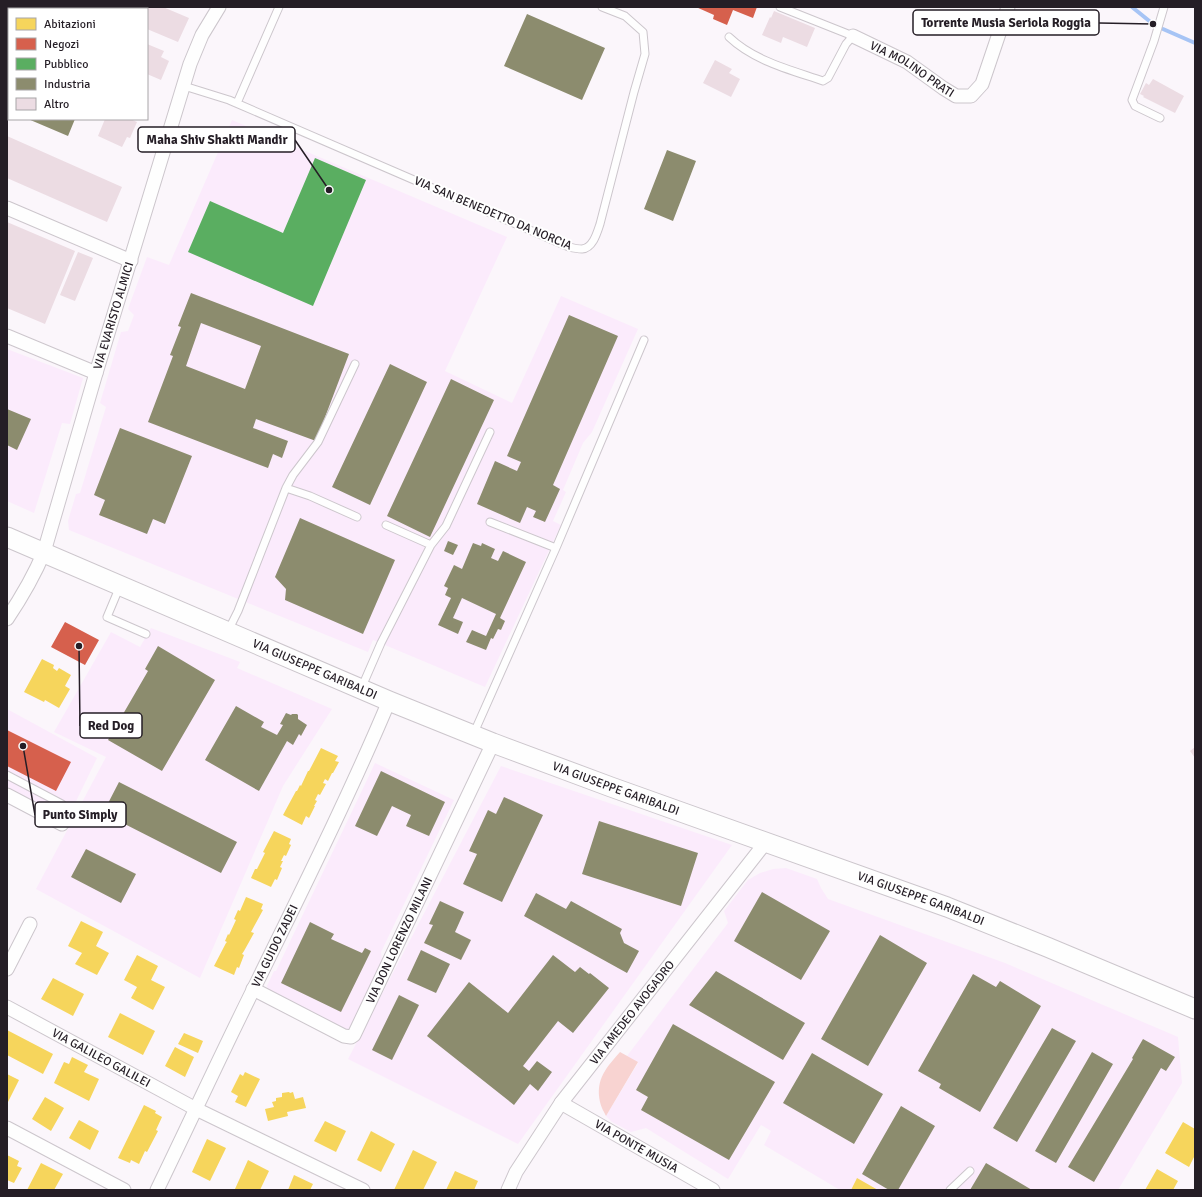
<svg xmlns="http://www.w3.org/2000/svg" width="1202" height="1197" viewBox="0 0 1202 1197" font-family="Signika,sans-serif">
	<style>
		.built { fill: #fbebfc }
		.green { fill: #f8d3d1 }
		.homes { fill: #f6d55c }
		.shops { fill: #d6604d }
		.public { fill: #5aae61 }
		.industry { fill: #8c8c6e; fill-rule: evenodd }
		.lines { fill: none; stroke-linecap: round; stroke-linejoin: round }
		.stream { stroke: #a6c4f5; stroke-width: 4 }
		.building { fill: #ecdce3 }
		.lane-casing { stroke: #ccc6cc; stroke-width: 9 }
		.street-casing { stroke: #ccc6cc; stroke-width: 15 }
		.secondary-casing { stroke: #ccc6cc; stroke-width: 21 }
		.lane { stroke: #fefefe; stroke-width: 7 }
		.street { stroke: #fefefe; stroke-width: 13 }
		.secondary { stroke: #fefefe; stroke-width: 19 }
		.labels { text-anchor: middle; stroke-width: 4; stroke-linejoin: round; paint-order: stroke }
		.street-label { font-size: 12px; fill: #251e26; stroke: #fff }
		.leader { fill: none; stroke: #251e26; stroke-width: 1.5 }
		.callout-dot { fill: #251e26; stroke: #fff; stroke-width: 1.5 }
		.callout { fill: #fff; stroke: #251e26; stroke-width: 1.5 }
		.callout-label { font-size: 13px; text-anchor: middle; font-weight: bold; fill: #251e26 }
	</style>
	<rect width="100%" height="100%" fill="#fbf6fb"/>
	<!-- built -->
	<path class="built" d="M232 120 507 237 445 371 512 403 561 296 638 329 592 432 583 443 563 490 566 492 553 521 561 525 485 687 373 640 368 652 69 530 68 521 76 494 80 493 106 407 100 403 121 332 128 331 134 315 128 309 147 257 169 265Z
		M7 349 83 378 70 424 62 423 34 513 7 501Z
		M151 628 240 662 237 668 332 709 283 786 200 978 36 889 106 757 54 732 111 632 140 647Z
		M7 709 97 758 65 824 7 793Z
		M375 763 454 800 381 952 382 961 348 1031 268 990 267 986 274 971H276Z
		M501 766 732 845 518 1144 348 1059Z
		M786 868 817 879 821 888 828 899 1005 963 1178 1037 1182 1083 1118 1190H840L764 1145 771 1131 761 1125 728 1179 646 1128 631 1132 612 1122 606 1116 638 1063 627 1056 728 923 724 911 748 880 760 873 773 869Z"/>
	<!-- green -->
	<path class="green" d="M620 1052 638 1062 606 1116C604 1112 601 1107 600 1102 595 1079 607 1067 620 1052Z"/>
	<!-- homes -->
	<path class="homes" d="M42 659 54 665 53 668 57 671 59 668 71 675 65 686 70 689 59 708 45 700 44 702 24 692Z
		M321 748 338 756 335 761 339 762 333 773H332L328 781 325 779 323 783 326 784 320 795 318 794 315 800 317 801 314 806H315L309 818 306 816 302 825 283 815 296 791H297L300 785 301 786 308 771H309Z
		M274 831 291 839 289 844 291 845 286 856 284 855 281 861H283L280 867 282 868 277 880 275 879 271 887 251 878 255 869H257L265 853 263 852Z
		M246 897 263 904 261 909 263 910 251 932 254 933 244 951 242 954 244 955 239 968 237 967 234 975 214 966 226 943 227 942 225 941 228 934 229 935 236 920 234 919 238 910 240 911Z
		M81 921 103 932 96 946 109 953 97 975 75 964 82 953 68 946Z
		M137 955 158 966 151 980 165 987 153 1010 131 998 137 987 124 980Z
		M53 978 84 994 73 1016 41 999Z
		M120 1013 155 1031 143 1055 108 1037Z
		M7 1030 53 1054 43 1074 7 1055Z
		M184 1033 203 1041 198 1053 178 1044Z
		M175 1047 194 1057 185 1077 165 1066Z
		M72 1057 88 1065 84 1072 99 1079 89 1101 54 1083 64 1062 69 1064Z
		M245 1072 260 1079 246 1107 235 1102 238 1096 231 1092 240 1074 243 1076Z
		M7 1074 19 1080 8 1102 7 1101Z
		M289 1092 290 1093 293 1092 295 1099 303 1097 306 1108 287 1112 288 1116 268 1121 265 1109 274 1107 272 1102 276 1101V1098L282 1097V1093Z
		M45 1097 64 1108 51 1131 32 1119Z
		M144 1105 156 1111 155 1113 162 1117 156 1130 158 1131 147 1152 145 1151 139 1164 131 1160 130 1163 118 1158Z
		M79 1120 99 1131 90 1150 69 1138Z
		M325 1121 346 1131 336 1152 314 1141Z
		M1183 1122 1195 1129V1155L1189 1167 1165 1153Z
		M371 1131 395 1144 381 1172 357 1160Z
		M207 1139 226 1148 210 1181 192 1172Z
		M413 1150 437 1162 423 1190H394Z
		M7 1155 19 1161 17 1166 22 1168 14 1183 7 1180Z
		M248 1160 269 1171 260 1190H238L235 1189Z
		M41 1163 63 1174 54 1190H27Z
		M1157 1169 1178 1181 1173 1190H1145Z
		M455 1171 478 1181 474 1190H446Z
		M294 1175 313 1184 310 1190H288Z
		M857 1178 878 1190H851Z"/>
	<!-- shops -->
	<path class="shops" d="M696 7H757L753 18 733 10 727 25 713 19 714 15Z
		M65 622 99 640 85 665 51 647Z
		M7 730 71 762 56 791 7 766Z"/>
	<!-- public -->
	<path class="public" d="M315 158 366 180 313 306 188 252 210 201 283 233Z"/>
	<!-- industry -->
	<path class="industry" d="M527 14 605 48 582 100 504 66Z
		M9 91V111L7 110V95Z
		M28 119H75L68 136Z
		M667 150 696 161 673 221 644 209Z
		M191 293 349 354 316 441 256 419 253 428 288 441 282 458 273 454 268 468 148 422 173 356 170 355 181 327 178 326ZM201 323 261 346 245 389 186 366Z
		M569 315 618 336 553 485 560 489 545 522 533 517 536 511 527 507 520 523 477 504 495 461 517 471 521 462 507 456Z
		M390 364 427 382 370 505 332 487Z
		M451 379 494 400 430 537 387 516Z
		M7 409 31 419 17 450 7 445Z
		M120 428 192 456 165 524 153 519 147 534 99 515 105 500 94 495Z
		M300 518 395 560 363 634 285 600 286 589 275 577Z
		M448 541 458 545 453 555 444 551Z
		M473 543 481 546 482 543 495 549 491 558 498 561 503 551 526 562 500 618 505 621 501 630 498 629 493 639 491 638 486 650 466 642 472 630 486 636 496 614 462 598 453 618 463 622 458 634 438 625 451 598 445 595 448 588 444 586 454 565 462 569Z
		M158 646 215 680 162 771 108 740 148 671 145 669Z
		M236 706 264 722 261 727 277 735 283 725 280 724 286 713 291 715 292 714H297L298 715V719L307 725 301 736 299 734 293 745 287 741 259 791 205 760Z
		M381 771 445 802 429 836 406 826 411 815 392 806 377 836 355 826Z
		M119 782 237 842 221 873 103 813Z
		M504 797 543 815 502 902 463 884 477 854 469 851 488 810 496 814Z
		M599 821 698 853 681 906 582 874Z
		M86 849 136 874 121 903 71 877Z
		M762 892 830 931 801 980 734 941Z
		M536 893 566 909 571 901 622 929 620 933 624 943 639 951 627 973 524 916Z
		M440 901 464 912 455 932 471 940 461 960 424 943 433 925 429 924Z
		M310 922 334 934 331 939 362 953 365 948 371 951 341 1012 281 983Z
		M880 935 927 963 868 1066 821 1039Z
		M421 950 450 964 436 993 407 980Z
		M553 955 575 972 580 967 589 974 590 973 609 988 573 1033 558 1021 523 1066 529 1071 537 1061 552 1072 538 1091 530 1084 514 1105 427 1036 469 982 508 1013Z
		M716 971 805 1023 783 1060 689 1005Z
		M973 974 996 987 1000 981 1041 1006 980 1112 939 1088 941 1084 918 1071Z
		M399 995 419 1005 392 1060 372 1050Z
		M673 1024 775 1082 729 1160 641 1110 648 1097 636 1090Z
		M1052 1028 1076 1041 1017 1142 993 1128Z
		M1143 1039 1175 1057 1166 1071 1161 1068 1094 1182 1068 1167 1133 1059 1132 1058Z
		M1092 1052 1113 1064 1056 1163 1035 1151Z
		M812 1053 883 1094 854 1144 783 1103Z
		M901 1106 935 1126 898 1190H889L862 1174Z
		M986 1163 1032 1190H970Z"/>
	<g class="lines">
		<!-- stream -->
		<path class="stream" d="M1132 7 1153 24
			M1163 29 1195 43"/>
	</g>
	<!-- building -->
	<path class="building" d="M66 7H95L94 9H65Z
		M119 7H163L189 18 178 42 147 29V9H118Z
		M774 11 815 28 807 47 783 37 781 43 762 35 770 17 771 18Z
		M147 44 164 51 161 57 169 61 161 80 147 74Z
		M715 60 732 69 729 73 740 79 731 97 703 83Z
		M1153 79 1184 96 1175 113 1143 97 1144 96 1140 94 1146 83 1149 85Z
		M105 119H130L137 122 130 138 127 137 122 147 98 136Z
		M7 136 122 187 107 222 7 178Z
		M7 222 75 251 45 324 7 308Z
		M78 252 93 258 75 301 60 295Z
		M1195 747V758L1190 751Z"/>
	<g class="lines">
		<!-- lane casing -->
		<g class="lane-casing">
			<path id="lane" d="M729 37C754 61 791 70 823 81L828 78 846 44 853 36 780 7
				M184 86 229 100 569 247C573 248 578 249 582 249 593 248 597 233 600 224L634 92 645 54 643 32 625 16 602 7
				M237 103 279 7
				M1160 118 1135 106 1132 100 1154 41 1164 7
				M286 488 293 475 318 442 355 364
				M490 522 556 548
				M386 525 431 545
				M120 586 107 617 146 634
				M228 631 238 611 286 488 310 496 357 517
				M361 689 381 643 431 545 446 526 490 432
				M473 735 556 548 644 340
				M7 775 62 804 63 807 58 822
				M950 1190 970 1171"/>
		</g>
		<!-- street casing -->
		<g class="street-casing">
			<g id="street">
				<path id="s1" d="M853 36 907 62 943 88 956 96H971L982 84 1008 7"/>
				<path d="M7 208 131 261"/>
				<path d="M7 336 96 373"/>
				<path id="s2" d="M7 619C21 598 34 576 44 552L96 373 190 64 202 35 219 7"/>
				<path d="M7 795 62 824"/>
				<path d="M7 969 30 924"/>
				<path id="s3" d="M253 989 344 1036 351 1037 354 1035 493 743"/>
				<path id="s4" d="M7 1007 196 1109 363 1190"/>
				<path id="s5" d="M561 1103 713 1190"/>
				<path d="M7 1128 124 1190"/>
				<path id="s6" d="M157 1190C191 1120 223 1050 258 980 303 888 349 796 389 701"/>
				<path id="s7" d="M508 1190 516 1172 561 1103 766 842"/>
			</g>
		</g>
		<!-- secondary casing -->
		<g class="secondary-casing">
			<g id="secondary">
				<path id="s8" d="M7 537 389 701 493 743 611 787 947 907 1047 947 1195 1009"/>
			</g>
		</g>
		<!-- lane -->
		<use href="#lane" class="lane"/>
		<!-- street -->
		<use href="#street" class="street"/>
		<!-- secondary -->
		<use href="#secondary" class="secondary"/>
	</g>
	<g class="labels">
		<!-- street labels -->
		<g class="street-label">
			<text dy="4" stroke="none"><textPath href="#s1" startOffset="68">VIA MOLINO PRATI</textPath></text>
			<text transform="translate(493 213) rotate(23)" y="4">VIA SAN BENEDETTO DA NORCIA</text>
			<text dy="4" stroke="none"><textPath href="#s2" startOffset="323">VIA EVARISTO ALMICI</textPath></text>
			<text dy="4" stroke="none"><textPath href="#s8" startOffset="335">VIA GIUSEPPE GARIBALDI</textPath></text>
			<text dy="4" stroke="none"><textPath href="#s8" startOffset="659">VIA GIUSEPPE GARIBALDI</textPath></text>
			<text dy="4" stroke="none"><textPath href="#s8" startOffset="983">VIA GIUSEPPE GARIBALDI</textPath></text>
			<text dy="4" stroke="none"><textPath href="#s3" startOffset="218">VIA DON LORENZO MILANI</textPath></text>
			<text dy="4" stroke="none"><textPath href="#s6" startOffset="271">VIA GUIDO ZADEI</textPath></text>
			<text dy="4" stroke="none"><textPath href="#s7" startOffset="217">VIA AMEDEO AVOGADRO</textPath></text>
			<text dy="4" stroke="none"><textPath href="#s4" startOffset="107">VIA GALILEO GALILEI</textPath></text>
			<text dy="4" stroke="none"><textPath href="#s5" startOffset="87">VIA PONTE MUSIA</textPath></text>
		</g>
	</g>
	<!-- callouts -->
	<path class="leader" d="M1153 24L1099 23M329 190L295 140M79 646L80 726M23 746L35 815"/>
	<g class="callout-dot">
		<circle cx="1153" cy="24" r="4"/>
		<circle cx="329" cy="190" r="4"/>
		<circle cx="79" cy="646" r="4"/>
		<circle cx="23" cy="746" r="4"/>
	</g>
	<g class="callout">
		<rect x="913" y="10" width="186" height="25" rx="4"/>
		<rect x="138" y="127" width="157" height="25" rx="4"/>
		<rect x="80" y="713" width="62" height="25" rx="4"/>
		<rect x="35" y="802" width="91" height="25" rx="4"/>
	</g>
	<g class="callout-label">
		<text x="1006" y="27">Torrente Musia Seriola Roggia</text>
		<text x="217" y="144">Maha Shiv Shakti Mandir</text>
		<text x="111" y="730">Red Dog</text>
		<text x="80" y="819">Punto Simply</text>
	</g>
	<!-- border -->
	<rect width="1202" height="1197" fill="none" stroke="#251e26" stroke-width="16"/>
	<!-- legend -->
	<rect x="8" y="8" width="140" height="112" fill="#ffffff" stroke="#a8a5a8"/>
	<rect x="16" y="18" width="20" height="12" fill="#f6d55c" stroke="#a8a5a8"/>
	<text x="44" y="28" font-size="12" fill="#251e26">Abitazioni</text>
	<rect x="16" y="38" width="20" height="12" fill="#d6604d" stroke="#a8a5a8"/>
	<text x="44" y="48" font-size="12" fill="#251e26">Negozi</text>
	<rect x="16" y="58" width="20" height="12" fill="#5aae61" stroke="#a8a5a8"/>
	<text x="44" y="68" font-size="12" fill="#251e26">Pubblico</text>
	<rect x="16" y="78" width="20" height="12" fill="#8c8c6e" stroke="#a8a5a8"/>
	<text x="44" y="88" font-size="12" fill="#251e26">Industria</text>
	<rect x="16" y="98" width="20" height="12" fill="#ecdce3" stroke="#a8a5a8"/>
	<text x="44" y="108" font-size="12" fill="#251e26">Altro</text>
</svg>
